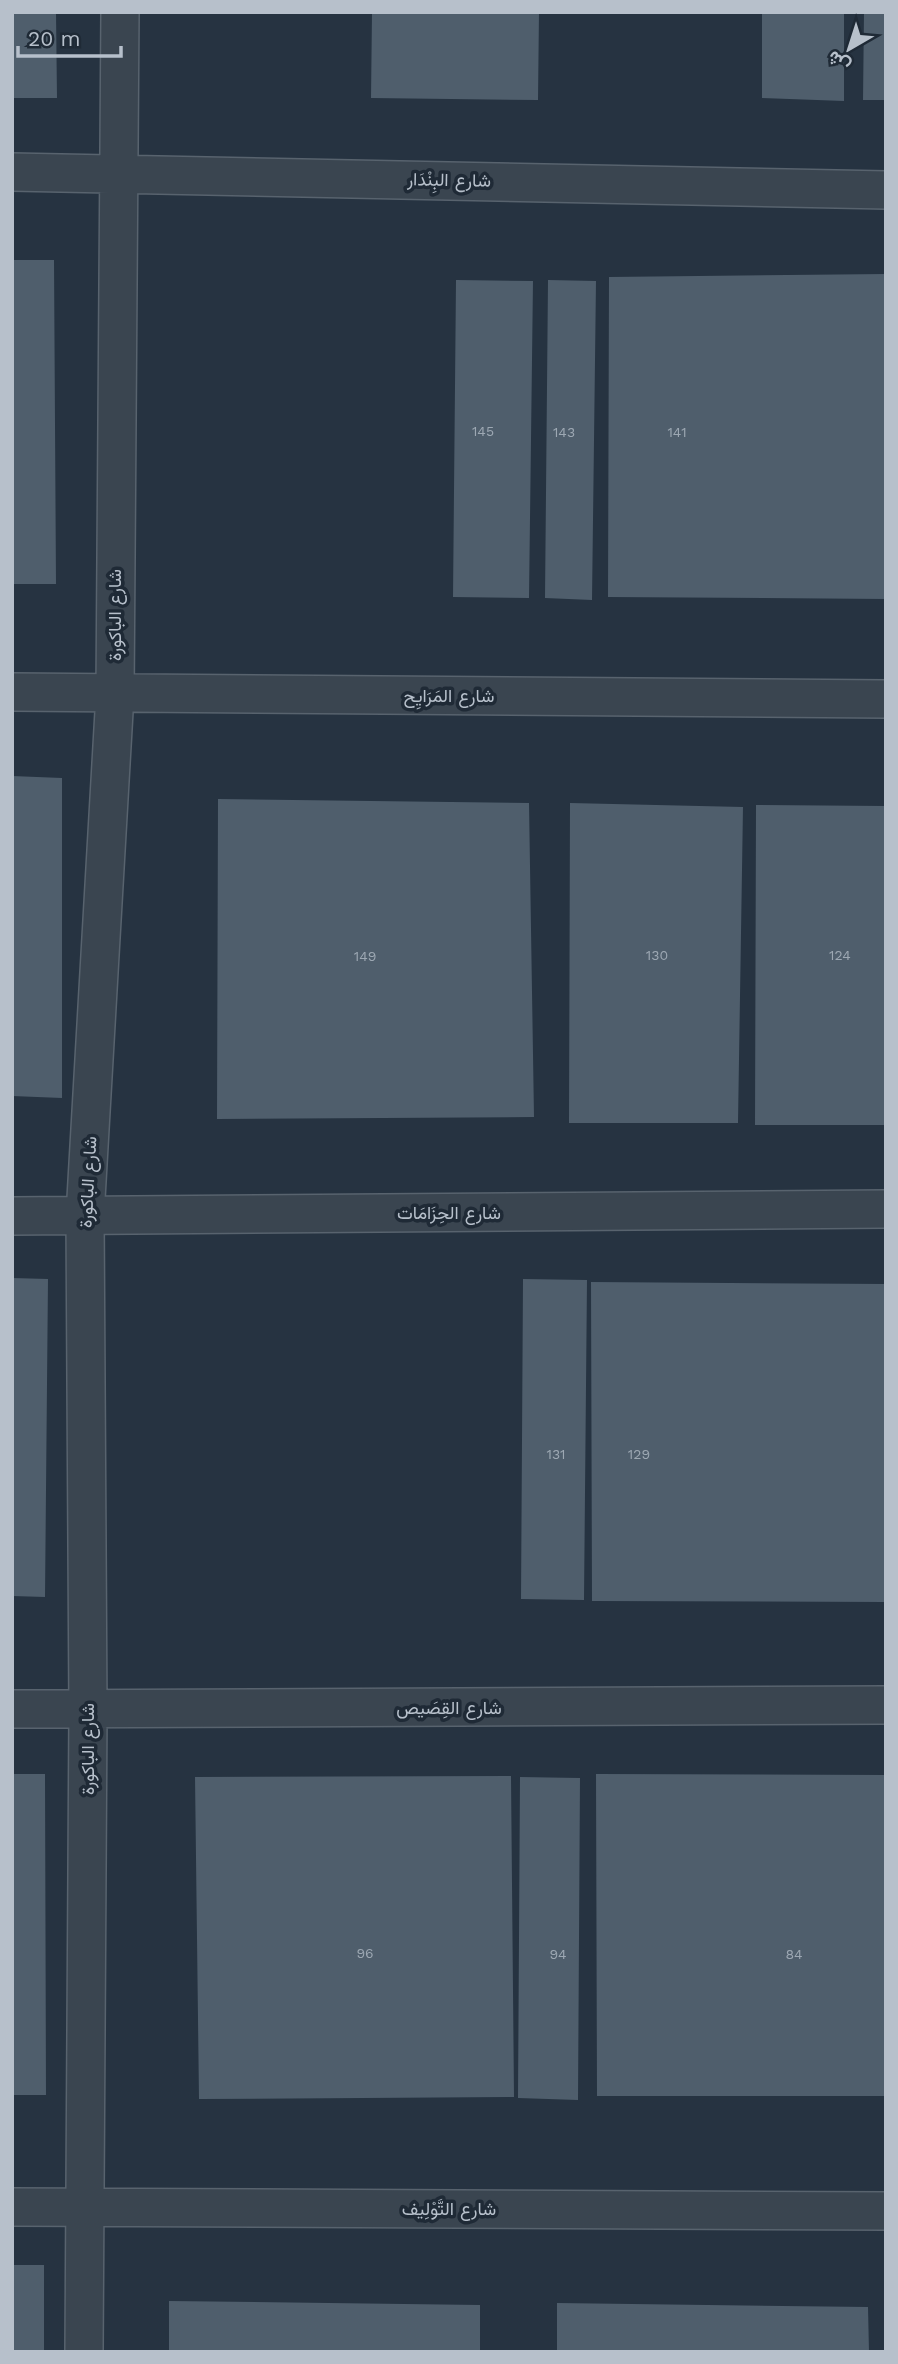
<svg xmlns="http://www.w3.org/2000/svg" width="898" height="2364" viewBox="0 0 898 2364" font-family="'Work Sans',Vazirmatn,sans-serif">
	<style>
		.building { fill: #4f5e6c }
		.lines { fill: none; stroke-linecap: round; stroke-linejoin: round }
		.minor-casing { stroke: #58636e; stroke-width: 40 }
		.minor { stroke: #3a4550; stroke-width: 37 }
		.labels { text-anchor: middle; stroke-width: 7; stroke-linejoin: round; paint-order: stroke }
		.number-label { font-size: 14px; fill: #9da8b3 }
		.street-label { font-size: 18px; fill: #b7c0cb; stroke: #1f2a36 }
	</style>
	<rect width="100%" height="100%" fill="#263341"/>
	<!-- building -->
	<path class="building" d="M12 12H56L57 98H12Z
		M372 12H539L538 100 371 98Z
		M762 12H844V101L762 98Z
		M864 12H886V100H863Z
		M12 260H54L56 584H12Z
		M886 274V599L608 597 609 277Z
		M456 280 533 281 529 598 453 597Z
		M548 280 596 281 592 600 545 598Z
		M12 776 62 778V1098L12 1096Z
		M218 799 529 803 534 1117 217 1119Z
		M570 803 743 807 738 1123H569Z
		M756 805 886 806V1125H755Z
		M12 1278 48 1279 45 1597 12 1596Z
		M523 1279 587 1280 584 1600 521 1599Z
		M591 1282 886 1284V1602L592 1601Z
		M12 1774H45L46 2095H12Z
		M596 1774 886 1775V2096H597Z
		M511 1776 514 2097 199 2099 195 1777Z
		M520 1777 580 1778 578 2100 518 2098Z
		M12 2265H44V2352H12Z
		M169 2301 480 2305V2352H169Z
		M557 2303 868 2307 869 2352H557Z"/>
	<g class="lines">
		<!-- minor casing -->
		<g class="minor-casing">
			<path id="minor" d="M12 172 886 190
				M12 692 886 699
				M12 1216 886 1209
				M12 1709 886 1705
				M12 2207 886 2211
				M84 2352 88 1710 85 1216 115 694 120 12"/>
		</g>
		<!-- minor -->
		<use href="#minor" class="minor"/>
	</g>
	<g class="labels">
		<!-- number labels -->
		<g class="number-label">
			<text x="483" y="436">145</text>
			<text x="564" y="437">143</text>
			<text x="677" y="437">141</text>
			<text x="657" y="960">130</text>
			<text x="840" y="960">124</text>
			<text x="365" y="961">149</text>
			<text x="556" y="1459">131</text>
			<text x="639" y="1459">129</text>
			<text x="365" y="1958">96</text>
			<text x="558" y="1959">94</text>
			<text x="794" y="1959">84</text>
		</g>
		<!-- street labels -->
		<g class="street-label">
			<text transform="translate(449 180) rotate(1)" y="6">شارع البِنْدَار</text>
			<text transform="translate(115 615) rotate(-90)" y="6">شارع الباكورة</text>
			<text x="449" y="702">شارع المَرَايِح</text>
			<text transform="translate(88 1182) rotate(-87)" y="6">شارع الباكورة</text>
			<text x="449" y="1219">شارع الحِزَامَات</text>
			<text x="449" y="1714">شارع القِصَيص</text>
			<text transform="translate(88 1749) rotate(-90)" y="6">شارع الباكورة</text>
			<text x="449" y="2215">شارع التَّوْلِيف</text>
		</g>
	</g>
	<!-- border -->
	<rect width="898" height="2364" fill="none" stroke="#b7c0cb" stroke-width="28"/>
	<!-- north arrow -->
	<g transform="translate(849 49) rotate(219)" stroke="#1f2a36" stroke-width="5" paint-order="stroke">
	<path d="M0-5L12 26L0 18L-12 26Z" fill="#b7c0cb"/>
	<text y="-10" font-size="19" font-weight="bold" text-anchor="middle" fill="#b7c0cb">ش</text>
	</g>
	<!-- scale -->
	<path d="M18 46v10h103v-10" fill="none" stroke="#b7c0cb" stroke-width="3.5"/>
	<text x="28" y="46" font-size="21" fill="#b7c0cb" stroke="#1f2a36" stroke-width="5" paint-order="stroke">20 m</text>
</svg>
